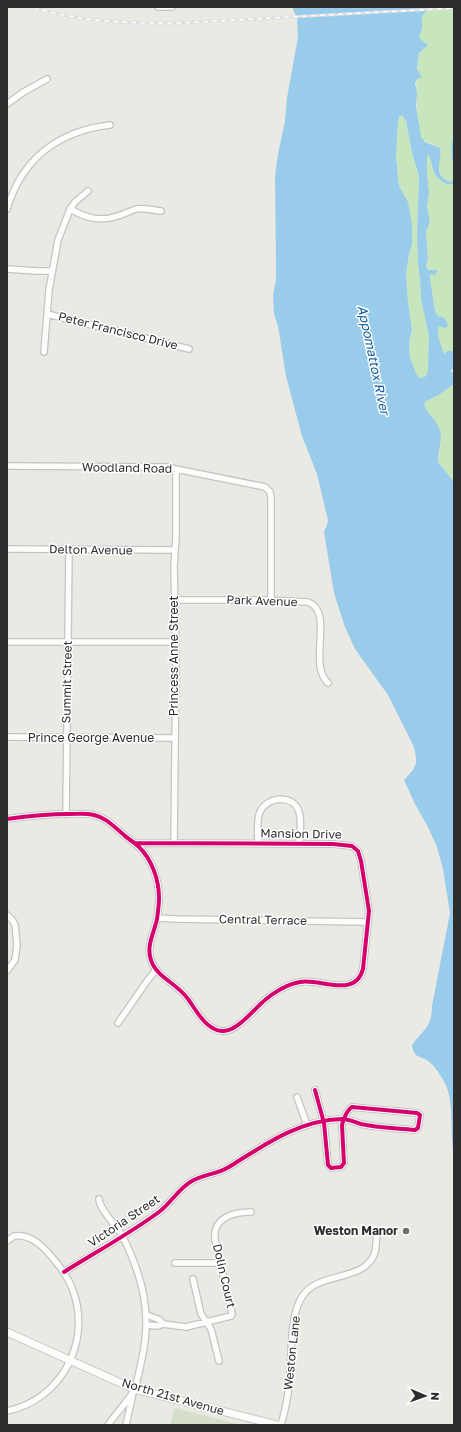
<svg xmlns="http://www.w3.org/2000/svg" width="461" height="1432" viewBox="0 0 461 1432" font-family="'Golos Text',sans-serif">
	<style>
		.green { fill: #c8e6be }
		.cemetery { fill: #d5dfcb }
		.water { fill: #99ccea; fill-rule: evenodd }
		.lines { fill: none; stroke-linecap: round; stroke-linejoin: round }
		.minor-casing { stroke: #c4c4c4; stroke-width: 8 }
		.tertiary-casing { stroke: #c4c4c4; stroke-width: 9 }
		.minor { stroke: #fcfcfb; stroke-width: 5.5 }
		.tertiary { stroke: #fcfcfb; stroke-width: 7 }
		.rail-casing { stroke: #dfdfe0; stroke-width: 3 }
		.rail { stroke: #fff; stroke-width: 1.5; stroke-dasharray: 4.5; stroke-linecap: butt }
		.cycleway-casing { stroke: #fff; stroke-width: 6 }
		.cycleway { stroke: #d6006c; stroke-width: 4 }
		.poi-dot { fill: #6f6f6d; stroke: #fff; stroke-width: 1.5 }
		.labels { text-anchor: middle; stroke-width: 3; stroke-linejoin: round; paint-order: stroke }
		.street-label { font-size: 12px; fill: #2d2d2d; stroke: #fff }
		.poi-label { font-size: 12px; font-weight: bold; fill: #2d2d2d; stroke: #fff; text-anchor: end }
		.water-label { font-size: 13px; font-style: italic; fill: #115c9d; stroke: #fff }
	</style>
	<rect width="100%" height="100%" fill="#eae9e4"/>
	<!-- green -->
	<path class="green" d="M426 7H454V133C448 153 454 161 454 180L451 183C436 176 438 166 441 152 439 150 436 147 434 145 430 142 424 143 421 137 418 132 415 84 417 79L419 53 427 46 419 38 422 28V16L427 8Z
		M402 115 406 121 412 153 419 176 417 235 418 265 420 278 421 299 429 336V371L424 378H419L415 371 410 357 409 342 412 330 408 302 406 274 409 254 412 245 408 202 399 186 396 156 398 122 399 117Z
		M427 155 429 156 432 161 433 171 443 183H454V351H447L445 354 443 352 442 348 439 341 438 329 439 326 438 316 435 311 430 278 431 274 436 270H429L426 265 428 260 426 232 429 217 427 207 429 192 427 174Z
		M454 384V482L438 462 441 443 440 432 433 418 427 412 424 405 426 401 439 395Z"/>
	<!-- cemetery -->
	<path class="cemetery" d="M175 1408 242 1425H170Z"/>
	<!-- water -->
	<path class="water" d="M292 7H426L427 8 426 12 422 16V28L419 38 428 45 419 53 417 69 422 77 417 79 415 83 417 93 416 106 421 137 425 142 440 148C443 162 431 174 450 182L454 180 453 184C444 186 435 177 433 169 431 164 432 161 429 156L427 155V174L429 192 427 207 430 221 426 232 428 260 426 265 428 270H436L438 271 435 275 431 274 430 278 435 311 438 316 444 318 448 324 447 327 445 328 439 326C436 335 441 345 444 353L445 354 447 351H454V368L450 371 454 373V384L439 395 426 401 424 405C427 413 433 417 437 424 445 437 438 449 438 462L454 482V1155C449 1131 456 1099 442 1078 439 1073 434 1065 428 1061 420 1055 414 1059 412 1045 423 1029 432 1029 432 1006L450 913 443 869 437 847 428 827 415 804 404 780 413 770 416 763V757L414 747 388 695 355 649 345 627 334 593 324 532C325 528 328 525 328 520L317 474 302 436 286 376 278 326 274 314 273 295 276 280V266L275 176 278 154 285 121 287 98 298 37 297 18ZM402 115 406 121 412 153 419 176 417 235 418 265 420 278 421 299 429 336 428 371C426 377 425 378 419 378L415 371 410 357 409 342 412 330 408 302 406 274 409 254 412 245V224L408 202 399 186 396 156 398 122 399 117Z
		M454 134V133V169C451 156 450 147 454 134Z"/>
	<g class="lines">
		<!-- minor casing -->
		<g class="minor-casing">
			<path id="minor" d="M158 7H172
				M7 104 22 93 47 79
				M7 209C22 158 59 131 110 125
				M70 209C86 218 100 222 118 216 124 214 130 211 136 209 144 208 153 210 161 211
				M7 269 37 271H52
				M47 314 189 349
				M44 352 49 290 58 240 70 209 75 202 88 191
				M7 466 166 467 265 487 270 492 271 498V600
				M7 549 175 550
				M174 600H266L308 602C335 612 307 663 328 683
				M7 642H175
				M7 737 174 738
				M66 814 69 550
				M7 819C28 816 49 814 70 814 78 814 86 813 94 815 107 818 114 827 124 835 128 839 134 842 138 846 152 859 159 880 159 898 159 905 158 912 157 919 154 933 146 946 151 960 156 977 178 984 188 999 196 1010 206 1030 222 1031 236 1033 255 1008 265 1000 274 992 288 984 300 982 320 978 355 999 363 969L369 911 361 861 358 851 352 846 333 844 134 843
				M174 843 176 657 174 567 176 536V469
				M258 844C258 834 256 821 260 812 267 796 294 794 299 812 302 822 300 834 299 844
				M7 915 13 921 15 925 17 945 15 960 7 971
				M157 918 176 919 368 922
				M118 1023 147 981 156 970
				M297 1097 307 1125
				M99 1199C100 1211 117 1226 123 1237 143 1278 152 1313 142 1358 140 1368 138 1378 135 1388 129 1401 116 1413 108 1425
				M7 1241 14 1236C28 1234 41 1244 50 1255 59 1265 67 1275 72 1288 93 1340 62 1400 7 1411
				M175 1263H221
				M64 1272C96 1252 129 1234 159 1212 171 1203 179 1188 192 1181 204 1174 218 1174 229 1167 264 1145 299 1120 342 1119 349 1119 354 1122 361 1124 378 1128 397 1128 415 1130L418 1128 420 1115 417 1113 352 1107C347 1110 343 1120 342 1125L344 1163 341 1167 331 1168 328 1165 324 1123C321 1112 318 1101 315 1090
				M193 1279 201 1314 211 1329 219 1361
				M163 1324 186 1327 231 1316 232 1314 215 1240C212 1218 233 1212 251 1212
				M147 1325 158 1326 163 1324 160 1320 147 1315
				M126 1425 133 1393
				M281 1425C286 1408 289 1391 290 1374 292 1351 289 1313 304 1294 321 1272 363 1281 374 1255 377 1248 376 1239 377 1231"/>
		</g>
		<!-- tertiary casing -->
		<g class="tertiary-casing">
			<path id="tertiary" d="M7 1332 134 1389 277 1425"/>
		</g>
		<!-- minor -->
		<use href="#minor" class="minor"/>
		<!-- tertiary -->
		<use href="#tertiary" class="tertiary"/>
		<!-- rail casing -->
		<g class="rail-casing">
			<path id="rail" d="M34 7C81 23 130 23 179 23L454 8"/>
		</g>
		<!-- rail -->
		<use href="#rail" class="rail"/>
		<!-- cycleway casing -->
		<g class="cycleway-casing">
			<path id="cycleway" d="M7 819C28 816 49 814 70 814 78 814 86 813 94 815 107 818 114 827 124 835 128 839 134 842 138 846 152 859 159 880 159 898 159 905 158 912 157 919 154 933 146 946 151 960 156 977 178 984 188 999 196 1010 206 1030 222 1031 236 1033 255 1008 265 1000 274 992 288 984 300 982 320 978 355 999 363 969L369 911 361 861 358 851 352 846 333 844 134 843
				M64 1272C96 1252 129 1234 159 1212 171 1203 179 1188 192 1181 204 1174 218 1174 229 1167 264 1145 299 1120 342 1119 349 1119 354 1122 361 1124 378 1128 397 1128 415 1130L418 1128 420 1115 417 1113 352 1107C347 1110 343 1120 342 1125L344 1163 341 1167 331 1168 328 1165 324 1123C321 1112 318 1101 315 1090"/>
		</g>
		<!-- cycleway -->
		<use href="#cycleway" class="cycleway"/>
	</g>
	<!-- markers -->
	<circle class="poi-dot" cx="406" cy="1231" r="4"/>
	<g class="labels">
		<!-- street labels -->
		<g class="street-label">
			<text transform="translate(118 331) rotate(14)" y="4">Peter Francisco Drive</text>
			<text transform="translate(127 468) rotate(1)" y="4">Woodland Road</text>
			<text transform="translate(91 550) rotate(1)" y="4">Delton Avenue</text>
			<text transform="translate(262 601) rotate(2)" y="4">Park Avenue</text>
			<text transform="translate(174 656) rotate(-90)" y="4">Princess Anne Street</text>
			<text transform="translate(67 682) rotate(-89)" y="4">Summit Street</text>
			<text x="91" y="742">Prince George Avenue</text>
			<text transform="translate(301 834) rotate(1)" y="4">Mansion Drive</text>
			<text transform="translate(263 920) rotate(1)" y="4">Central Terrace</text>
			<text transform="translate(124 1221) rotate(-34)" y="4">Victoria Street</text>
			<text transform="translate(224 1276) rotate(77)" y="4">Dolin Court</text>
			<text transform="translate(292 1353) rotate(-84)" y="4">Weston Lane</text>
			<text transform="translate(173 1397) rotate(16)" y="4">North 21st Avenue</text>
		</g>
		<!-- poi labels -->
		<g class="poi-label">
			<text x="398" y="1235">Weston Manor</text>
		</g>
		<!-- water labels -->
		<g class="water-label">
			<text transform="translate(374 360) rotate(78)" y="5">Appomattox River</text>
		</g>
	</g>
	<!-- border -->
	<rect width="461" height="1432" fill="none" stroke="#2d2d2d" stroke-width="16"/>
	<!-- north arrow -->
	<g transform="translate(425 1396) rotate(92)" stroke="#ffffff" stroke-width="3" paint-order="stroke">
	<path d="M0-3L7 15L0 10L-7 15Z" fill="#2d2d2d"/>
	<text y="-6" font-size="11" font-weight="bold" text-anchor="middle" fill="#2d2d2d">N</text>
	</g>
</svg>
